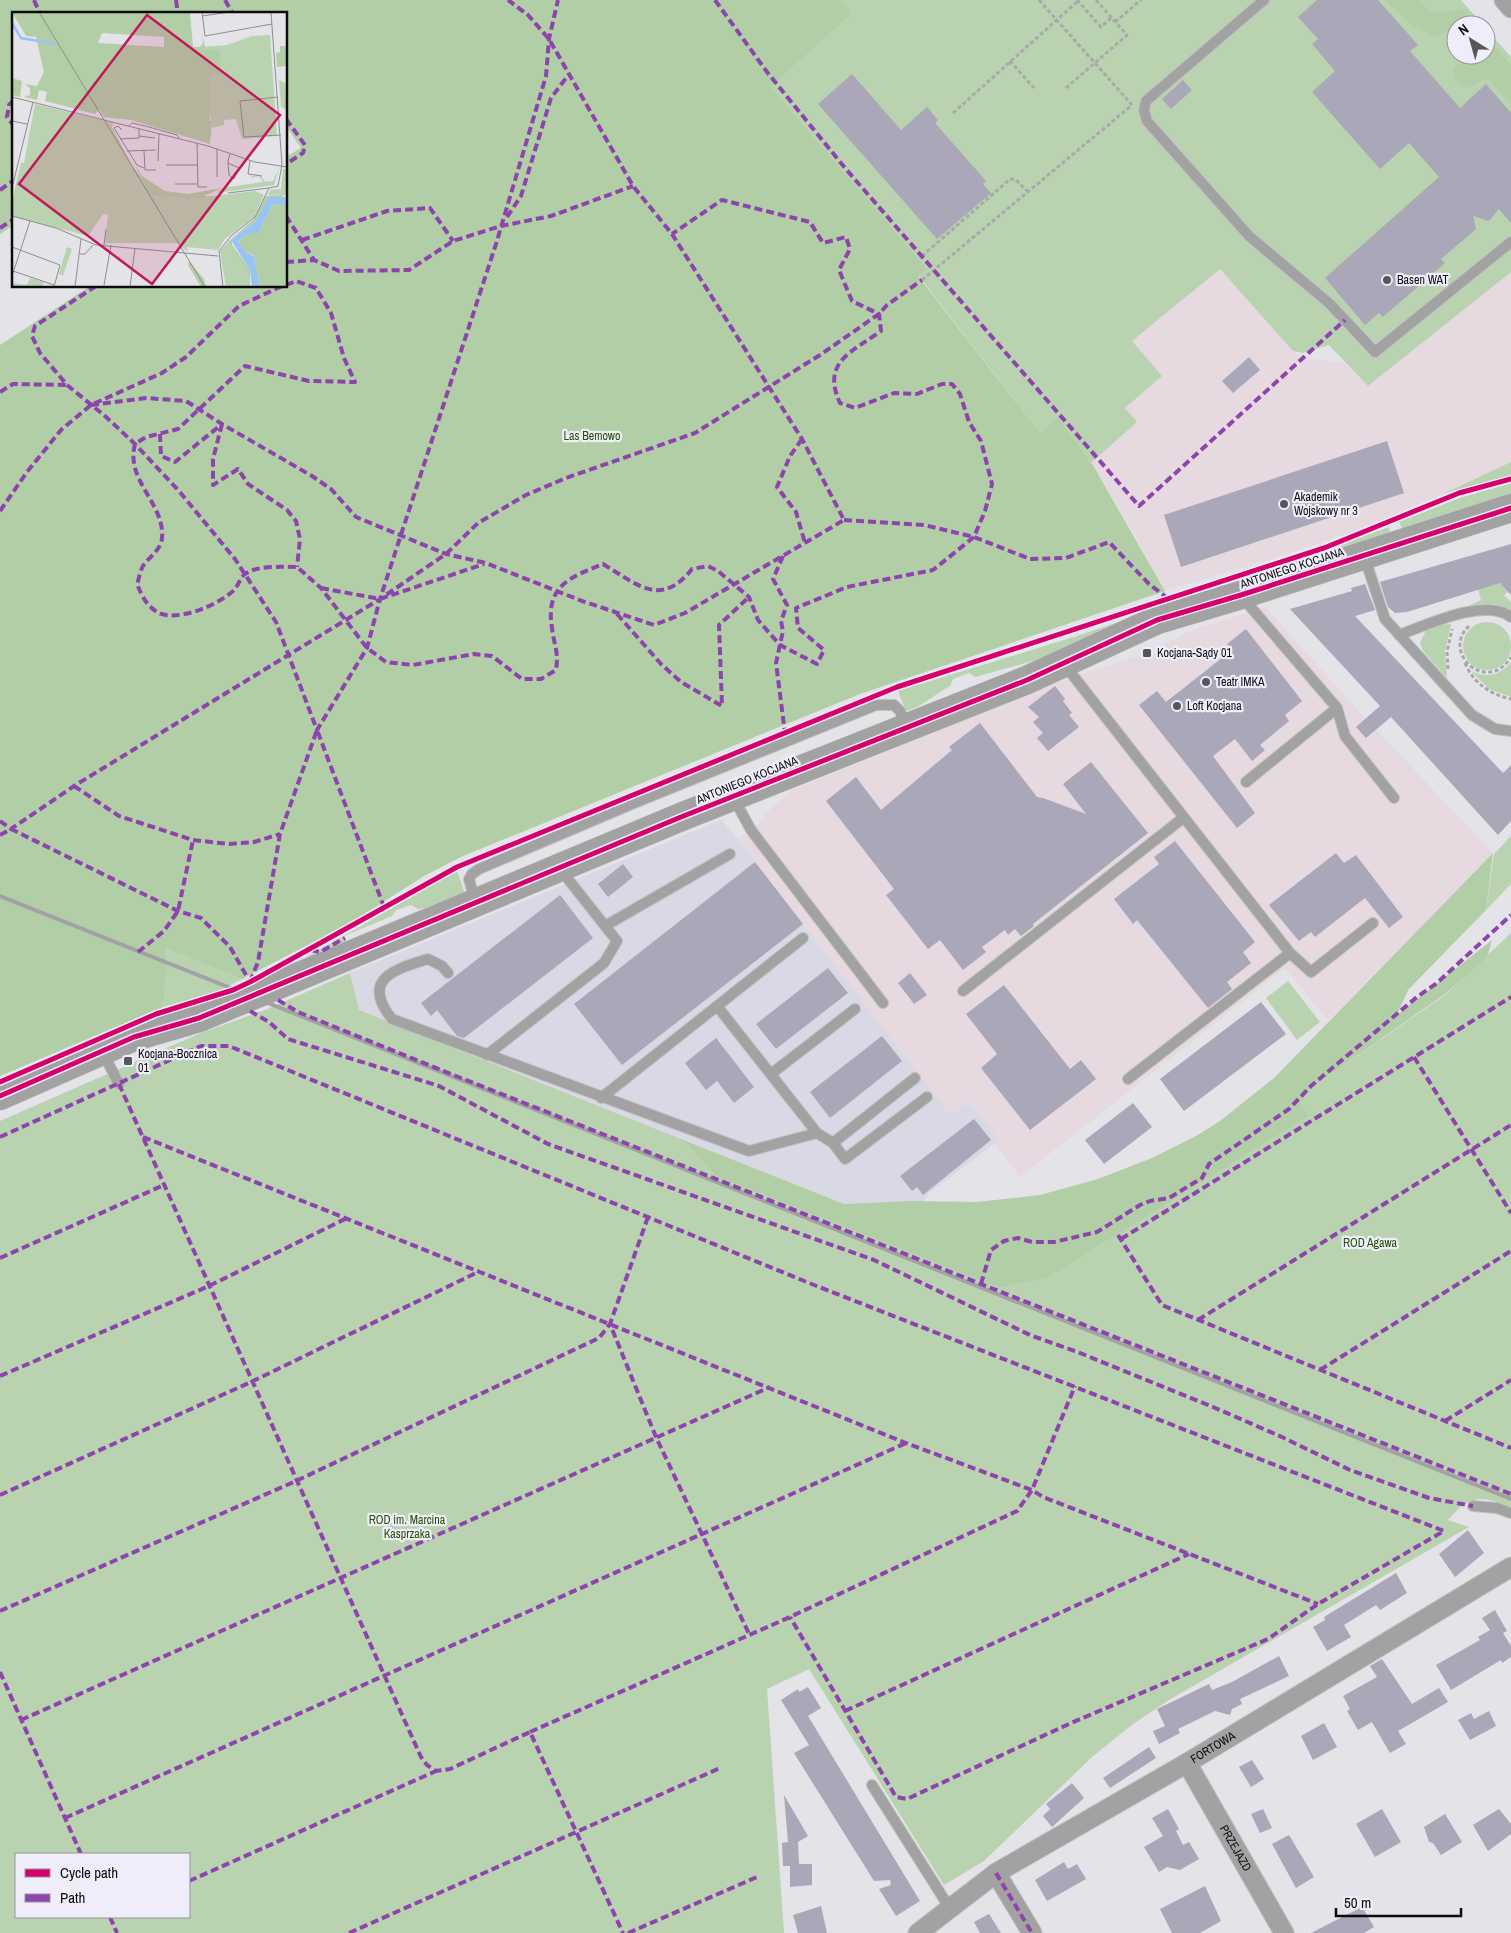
<svg xmlns="http://www.w3.org/2000/svg" width="1511" height="1933" viewBox="0 0 1511 1933" font-family="'Archivo Narrow',sans-serif">
	<style>
		.commercial { fill: #e6d9df }
		.built { fill: #d9d8e5 }
		.green { fill: #b9d2b0; fill-rule: evenodd }
		.forest { fill: #b2cea7 }
		.building { fill: #a9a7b8 }
		.lines { fill: none; stroke-linecap: round; stroke-linejoin: round }
		.lane-casing { stroke: #c1c1c4; stroke-width: 12 }
		.street-casing { stroke: #c1c1c4; stroke-width: 21 }
		.secondary-casing { stroke: #c1c1c4; stroke-width: 29 }
		.path { stroke: #a9a9ac; stroke-width: 3; stroke-dasharray: 4 2.5; stroke-linecap: butt }
		.lane { stroke: #a2a2a2; stroke-width: 10 }
		.street { stroke: #a2a2a2; stroke-width: 19 }
		.secondary { stroke: #a2a2a2; stroke-width: 28 }
		.rail { stroke: #a2a2a4; stroke-width: 4 }
		.quiet { stroke: #8e44ad; stroke-width: 4; stroke-dasharray: 8 4; stroke-linecap: butt }
		.cycleway-casing { stroke: #eeedf9; stroke-width: 8 }
		.cycleway { stroke: #d6006c; stroke-width: 5 }
		.poi-dot { fill: #57575b; stroke: #eeedf9; stroke-width: 2 }
		.labels { text-anchor: middle; stroke-width: 4.5; stroke-linejoin: round; paint-order: stroke }
		.poi-label { font-size: 12px; fill: #0c0c0f; stroke: #eeedf9; text-anchor: start }
		.park-label { font-size: 12px; fill: #245201; stroke: #eeedf9 }
		.street-label { font-size: 12px; fill: #0c0c0f; stroke: #eeedf9 }
		.inset-river { fill: none; stroke: #99c3f3; stroke-width: 2.5 }
		.inset-road { fill: none; stroke: #8d8d91; stroke-width: 1 }
		.view { fill: #c2185b; fill-opacity: 0.15; stroke: #c2185b; stroke-width: 2.5 }
		.inset-edge { fill: none; stroke: #0c0c0f; stroke-width: 2.5 }
	</style>
	<rect width="100%" height="100%" fill="#e3e3e8"/>
	<!-- commercial -->
	<path class="commercial" d="M1220 269 1293 351 1303 358 1345 363 1368 386 1511 272V462L1443 494 1351 532 1294 552 1165 591 1126 519 1091 463 1137 422 1125 408 1162 376 1132 341Z
		M1265 607 1366 719 1493 853 1328 1021 1285 968 1020 1177 995 1144 999 1141 969 1102 950 1115 738 839 765 819 763 816 792 790 1057 683 1136 656 1141 658 1157 652 1160 645 1194 630Z"/>
	<!-- built -->
	<path class="built" d="M721 820 738 839 950 1115 969 1102 999 1140 928 1194 924 1201 844 1204 359 1010 350 973Z"/>
	<!-- green -->
	<path class="green" d="M636 0H1461L1483 25H1456V55H1486V29L1511 57V272L1368 386 1329 345 1303 353 1293 351 1220 269 1132 341 1162 376 1125 408 1137 422 1091 463 1058 417 1040 433 922 280 707 75Z
		M1511 462V475L1443 494Z
		M1511 483V497L1403 530 1399 522 1460 498Z
		M1389 527 1390 535 1252 577Z
		M1500 583 1508 592 1504 595 1511 602V611L1494 604 1466 607 1481 600 1478 589Z
		M1160 608 1087 642 1084 638 1040 659 975 677 969 673 953 679 950 686C935 694 922 707 906 711L898 691 1077 636Z
		M1463 646a24 24 0 1 1 48 0a24 24 0 1 1-48 0Z
		M1451 624 1445 651 1447 678 1423 651 1420 643 1426 630 1436 625Z
		M1511 662V697L1489 689 1471 671C1486 679 1501 675 1511 662Z
		M1511 836V884L1486 910 1494 854Z
		M457 871 465 894 424 908 418 909 411 905 396 910 392 916 344 936 346 941 316 962 272 977Z
		M1511 933V1507C1480 1495 1470 1494 1448 1520L1469 1527 1169 1700 1133 1724 1092 1757 984 1861 944 1885 809 1669 767 1689 784 1933H0V1121L201 1033 265 1010 350 973 359 1010 681 1139 715 1176 998 1288 1046 1279 1309 1116 1301 1103 1311 1088 1445 995ZM16 1854H189V1917H16Z
		M166 949 242 979 217 992 163 1007 167 970Z
		M1288 981 1320 1022 1297 1040 1266 998Z"/>
	<!-- forest -->
	<path class="forest" d="M0 0H842L852 13 770 87 927 269 918 276 1040 433 1058 417 1094 467 1165 591 860 694 463 856 424 876 350 923 242 979 166 949 167 970 163 1007 0 1076V345L90 286H286V157L301 148 286 126V14H14V225L0 234Z
		M1386 0H1420L1430 13 1465 10 1476 25H1456V31H1446L1436 37 1410 24Z
		M1486 36 1511 65V105L1489 78 1466 88 1455 82 1453 69 1462 61H1475L1474 55H1486Z
		M1493 853 1486 910 1408 990 1397 1015 1492 940 1487 957 1445 994 1311 1088 1301 1103 1309 1116 1046 1279 998 1288 715 1176 681 1139 844 1204 910 1201 977 1202 1040 1195 1098 1179 1152 1158 1196 1136 1220 1121 1274 1078Z"/>
	<!-- building -->
	<path class="building" d="M1317 0H1378L1418 45 1410 51 1460 108 1486 84 1511 113V223L1499 209 1489 221 1473 216 1476 229 1441 259 1445 263 1383 317 1379 313 1365 325 1325 278 1439 177 1409 143 1380 169 1312 92 1335 71 1312 44 1318 39 1298 17Z
		M852 74 901 130 927 107 938 120 935 123 986 181 983 184 991 193 937 239 818 104Z
		M1183 80 1192 90 1171 109 1162 99Z
		M1249 357 1260 370 1233 393 1222 381Z
		M1387 441 1404 493 1181 567 1164 515Z
		M1511 544V595L1500 583 1407 612 1395 613 1388 607 1380 582Z
		M1365 584 1375 610 1355 616 1503 773 1511 765V821L1498 835 1391 717 1366 738 1356 727 1380 706 1290 609 1352 591 1351 588Z
		M1246 629 1302 701 1285 715 1289 721 1260 745 1265 750 1252 761 1235 739 1213 756 1255 813 1237 828 1139 705 1157 691 1166 702 1232 650 1227 644Z
		M1055 686 1065 699 1063 701 1072 713 1069 715 1079 727 1048 751 1037 738 1043 733 1033 722 1039 717 1028 707Z
		M980 723 1037 797 1043 798 1086 814 1063 784 1091 762 1148 833 1033 924 1034 926 1021 936 1015 929 1008 935 1005 930 982 947 986 952 963 970 940 940 928 949 886 895 894 889 826 801 856 777 881 810 952 750 949 747Z
		M1175 841 1255 942 1243 952 1251 963 1227 982 1232 989 1208 1008 1137 920 1133 924 1114 899 1159 864 1154 857Z
		M1336 853 1344 863 1356 855 1403 917 1389 928 1365 898 1315 937 1311 932 1299 941 1269 905Z
		M755 862 803 924 622 1065 574 1004Z
		M623 864 633 877 608 897 598 884Z
		M560 895 593 938 464 1038 457 1036 437 1010 431 1016 421 1003Z
		M828 968 848 993 776 1049 756 1024Z
		M910 973 927 995 914 1004 898 983Z
		M1004 985 1070 1069 1081 1060 1096 1079 1030 1130 981 1068 997 1054 966 1014Z
		M1261 1002 1286 1034 1184 1111 1160 1079Z
		M882 1036 902 1061 830 1118 810 1092Z
		M716 1038 754 1087 734 1103 717 1081 706 1090 685 1063Z
		M1133 1103 1152 1127 1104 1164 1085 1140Z
		M974 1119 991 1140 923 1195 917 1187 912 1191 900 1176Z
		M1468 1530 1484 1553 1455 1577 1439 1554Z
		M1396 1573 1407 1593 1380 1610 1376 1605 1344 1625 1351 1637 1327 1651 1313 1627 1325 1620 1324 1617Z
		M1495 1610 1507 1631 1503 1633 1511 1646V1657L1502 1663 1501 1660 1451 1690 1436 1665 1480 1640 1478 1637 1490 1630 1482 1618Z
		M1279 1656 1289 1676 1240 1699 1242 1704 1232 1709 1230 1715 1215 1711 1178 1729 1180 1733 1159 1744 1153 1731 1165 1726 1157 1709 1209 1684 1212 1690 1232 1682Z
		M1382 1659 1412 1704 1439 1688 1448 1702 1398 1731 1406 1744 1390 1753 1372 1722 1358 1730 1347 1711 1350 1709 1343 1696 1377 1677 1370 1666Z
		M808 1687 821 1708 808 1716 920 1901 896 1916 879 1889 891 1885 890 1880 874 1881 794 1753 809 1745 781 1700 798 1689 799 1692Z
		M1489 1711 1496 1726 1470 1740 1458 1720 1471 1713 1474 1719Z
		M1324 1723 1337 1747 1313 1760 1301 1736Z
		M1149 1747 1156 1758 1110 1788 1103 1778Z
		M1252 1760 1264 1779 1251 1787 1239 1767Z
		M1072 1783 1084 1798 1052 1827 1043 1816 1050 1809 1046 1804Z
		M784 1795 808 1836 798 1842 799 1864H812V1885L790 1887V1866H783L782 1843 788 1842Z
		M1168 1809 1179 1829 1176 1831 1183 1845 1189 1842 1199 1859 1180 1870 1167 1867 1159 1872 1144 1847 1163 1836 1152 1818Z
		M1263 1809 1272 1828 1260 1833 1251 1814Z
		M1382 1809 1401 1842 1375 1857 1356 1824Z
		M1499 1809 1511 1824V1834L1488 1851 1473 1825Z
		M1445 1814 1462 1842 1441 1855 1433 1843 1429 1842 1424 1827Z
		M1289 1835 1314 1877 1296 1888 1272 1844Z
		M1064 1862 1068 1869 1077 1864 1086 1879 1047 1901 1035 1880Z
		M1205 1886 1221 1921 1200 1933H1172L1160 1909Z
		M821 1906 827 1933H798L793 1915Z
		M1362 1907 1374 1927 1364 1933H1311Z
		M989 1914 1001 1933H980L974 1922Z"/>
	<g class="lines">
		<!-- lane casing -->
		<g class="lane-casing">
			<path id="lane" d="M1264 0 1146 101 1144 110 1147 121 1249 236 1330 304 1375 352 1511 242
				M1364 556 1385 619 1472 715 1495 729 1511 731
				M1242 597 1337 708 1345 736 1394 798
				M1399 635C1427 625 1485 597 1511 617
				M1064 664 1290 953 1311 972 1373 923
				M1246 782 1337 708
				M733 797 751 830 883 1003
				M475 901 469 879 472 874 479 869 632 804 876 705H894L900 711 906 727
				M605 926 730 854
				M448 973 442 966 428 959C395 969 360 979 392 1019L749 1151 817 1133
				M963 991 1183 818
				M717 1006 817 1133 833 1143 915 1078
				M102 1051 119 1084
				M487 1055 604 963 617 941 560 869
				M771 1074 855 1009
				M1128 1079 1290 953
				M601 1098 803 938
				M833 1143 845 1159 927 1097
				M1473 1506 1497 1508 1511 1513
				M872 1785 949 1907"/>
		</g>
		<!-- street casing -->
		<g class="street-casing">
			<g id="street">
				<path d="M1504 0 1511 8"/>
				<path id="s1" d="M1187 1763 1284 1933"/>
				<path d="M996 1873 1032 1933"/>
				<path id="s2" d="M918 1933 996 1873 1187 1763 1511 1567"/>
			</g>
		</g>
		<!-- secondary casing -->
		<g class="secondary-casing">
			<path id="secondary" d="M0 1096 134 1037 199 1018 681 817 1027 680 1157 620 1241 595 1511 508"/>
		</g>
		<!-- path -->
		<path class="path" d="M1039 0 1133 106
			M1077 0 1101 27 1111 18
			M1115 22 1141 0
			M1010 61 1034 88
			M1066 88 1127 35 1096 0
			M953 113 1079 0
			M922 256 1010 179H1015L1028 192
			M922 280 1131 106
			M1469 626C1440 653 1488 695 1511 657
			M1465 663C1473 683 1491 695 1511 699
			M1448 669 1447 652 1452 629"/>
		<!-- lane -->
		<use href="#lane" class="lane"/>
		<!-- street -->
		<use href="#street" class="street"/>
		<!-- secondary -->
		<use href="#secondary" class="secondary"/>
		<!-- rail -->
		<path class="rail" d="M0 896 1511 1499"/>
		<!-- quiet -->
		<path class="quiet" d="M34 0 40 14
			M176 0 178 14
			M225 0 233 14
			M715 0 767 72 845 168 1139 506 1345 320
			M286 38V57
			M14 100 9 105 7 117 14 126
			M286 119 305 145 303 153 286 164
			M0 190 14 180
			M286 216 314 260
			M507 217 521 196 551 98 569 74
			M0 228 14 219
			M302 240 387 211 430 208 453 241
			M286 262 314 260 339 271 409 270 453 241 501 226 551 216 633 186
			M286 285 296 281 316 288 331 313 344 358 355 382 309 381 245 366 178 429 146 437 135 444C125 481 165 503 162 538 161 550 149 557 143 566 140 571 139 579 137 584 142 596 146 605 157 612 176 623 219 605 234 590 238 586 240 578 245 574 257 565 283 567 297 567L321 588 367 648 386 662 413 665 474 654 492 656 522 679H541L556 670C559 652 554 645 552 628 545 586 570 577 603 564 638 585 661 608 692 569L708 566 718 571 749 597 758 620 780 645 817 664 824 650 798 628 796 608 847 587 933 570 974 537 985 511 992 484 981 441 969 422 960 394 952 384H942L917 394 894 393 855 408 840 403C821 362 852 352 881 331L879 314 852 301 839 270 850 249 846 237 823 243 810 222 722 200 672 234
			M96 286 35 326 32 336 40 353 67 385 105 416 135 444 179 491 235 559 276 622 317 730 367 648 380 599 446 554 478 523 526 495 566 478 695 433 820 355 879 314 887 305 922 280
			M0 392 13 384 67 385
			M91 405 146 398 186 401 222 424 312 476 331 489 356 517 446 554 486 563 582 601 654 625 685 613 844 520 802 439 672 234 633 186 549 39 528 15 508 0
			M222 424 213 459V485L238 469 248 484 287 510 296 521 300 539 297 567
			M160 434 161 456 175 462 222 424
			M802 439 790 456 777 487 796 512 805 543
			M0 511 27 472 61 430 91 405 162 373 186 357 239 306 282 286
			M844 520 924 525 974 537 1030 559 1066 558 1109 542 1149 584 1170 600
			M783 556 773 579 787 605 781 621 783 631 776 663 785 733
			M321 588 380 599 484 564
			M617 614 661 664 681 682 722 706 719 625 749 597
			M74 786 119 816 193 840 229 844 254 842 280 834
			M0 821 11 829 74 786 380 599 496 244 546 76 549 39 558 0
			M0 835 11 829 178 911 201 918 230 947 250 982
			M311 950 320 952 345 938
			M138 952 164 931 178 911 193 840
			M250 982 258 962 280 834 317 730 384 907
			M278 1000 298 1012 456 1076 1511 1494
			M250 1011 269 1022 288 1039 439 1086 548 1144 874 1260 1030 1335 1080 1353 1213 1407 1282 1437 1350 1470 1429 1498 1473 1506
			M1414 1057 1511 1213
			M119 1084 421 1757 427 1765 436 1771 450 1769 530 1732 623 1933
			M0 1137 201 1046H229L814 1285 1444 1531 1318 1604 1268 1639 1071 1723 907 1799 896 1797 790 1617
			M143 1137 906 1443 1032 1490 1043 1497 1318 1604
			M648 1217 610 1324 656 1437 750 1636
			M1118 1235 1162 1305 1511 1448
			M1121 1239 1511 997
			M0 1258 164 1185
			M981 1284 991 1250 1004 1241 1018 1238 1032 1242H1054L1097 1232 1140 1205 1150 1201 1169 1198 1202 1178 1209 1164 1289 1109 1311 1086 1417 997 1437 983 1511 915
			M1198 1320 1511 1125
			M1320 1370 1511 1251
			M0 1376 209 1286 347 1218
			M1445 1421 1511 1380
			M0 1495 251 1382 480 1271
			M0 1611 296 1481 599 1338 610 1324
			M0 1672 81 1854
			M845 1711 1189 1554
			M21 1720 770 1387
			M530 1732 790 1617 1017 1511 1032 1490 1075 1386
			M65 1818 906 1443
			M996 1873 1032 1933
			M189 1881 436 1771
			M110 1917 117 1933
			M349 1933 720 1768
			M628 1933 757 1877"/>
		<!-- cycleway casing -->
		<g class="cycleway-casing">
			<path id="cycleway" d="M0 1082 156 1014 233 990 250 982 457 867 897 687 1324 548 1459 493 1511 479
				M0 1096 134 1037 199 1018 681 817 1027 680 1157 620 1241 595 1511 508"/>
		</g>
		<!-- cycleway -->
		<use href="#cycleway" class="cycleway"/>
	</g>
	<!-- markers -->
	<g class="poi-dot">
		<circle cx="1387" cy="280" r="5"/>
		<circle cx="1284" cy="504" r="5"/>
		<rect x="1142" y="648" width="10" height="10" rx="2.5"/>
		<circle cx="1206" cy="682" r="5"/>
		<circle cx="1177" cy="706" r="5"/>
		<rect x="123" y="1056" width="10" height="10" rx="2.5"/>
	</g>
	<g class="labels">
		<!-- poi labels -->
		<g class="poi-label">
			<text x="1397" y="284">Basen WAT</text>
			<text x="1294" y="501">Akademik<tspan x="1294" dy="14">Wojskowy nr 3</tspan></text>
			<text x="1157" y="657">Kocjana-Sądy 01</text>
			<text x="1216" y="686">Teatr IMKA</text>
			<text x="1187" y="710">Loft Kocjana</text>
			<text x="138" y="1058">Kocjana-Bocznica<tspan x="138" dy="14">01</tspan></text>
		</g>
		<!-- park labels -->
		<g class="park-label">
			<text x="592" y="440">Las Bemowo</text>
			<text x="1370" y="1247">ROD Agawa</text>
			<text x="407" y="1524">ROD im. Marcina<tspan x="407" dy="14">Kasprzaka</tspan></text>
		</g>
		<!-- street labels -->
		<g class="street-label">
			<text transform="translate(1292 568) rotate(-18)" y="4">ANTONIEGO KOCJANA</text>
			<text transform="translate(747 780) rotate(-22)" y="4">ANTONIEGO KOCJANA</text>
			<text dy="4" stroke="none"><textPath href="#s2" startOffset="349">FORTOWA</textPath></text>
			<text dy="4" stroke="none"><textPath href="#s1" startOffset="98">PRZEJAZD</textPath></text>
		</g>
	</g>
	<!-- overview -->
	<g transform="translate(12 12)">
		<rect width="275" height="275" fill="#e3e3e8"/>
		<path d="M258 23 265 124 230 127 224 107 212 108V113L200 116 190 35 215 33 240 24ZM267 68 275 72V98L269 95ZM23 92 102 111 100 115 120 153 142 184 176 187 243 179 252 183 242 205 213 227 206 238 175 235 176 240 165 231H93L96 203 91 202 76 224 0 204V189L9 151H12ZM267 156 262 173 205 181 210 176 251 170 247 164 239 166 240 164 248 163 253 170 261 169ZM271 157H275V182L256 183 259 178 269 177ZM216 230 235 259 238 275H214L208 239ZM55 235 60 237 51 264 47 262ZM18 266 32 270 30 275H0V271L15 273Z" fill="#b9d2b0"/>
		<path d="M0 0H178L181 35H188L191 31 190 22 193 35 190 37 208 38 209 60 197 62 198 109H200L198 132 119 108 92 105 87 97 83 102 33 89 35 80 27 78 25 88 12 85 18 83V76L13 72 25 74 32 60 24 25 14 24ZM90 21 152 25V35L86 31ZM268 34H275V54L265 55 264 41 268 40ZM0 66 10 69 8 85 0 83ZM120 148 130 164 153 179 176 182 210 176 192 184 202 185 176 187 142 184 138 182ZM275 182 266 187 259 185 244 209 220 227V233L238 258V275L235 259 216 230 241 208 254 184ZM261 192 275 193V275H248L242 243 233 240 226 229 238 221H246ZM177 249 192 267 194 275H189L176 253Z" fill="#b2cea7" fill-rule="evenodd"/>
		<path d="M257 185H275V193L261 192 246 221H238L226 229 233 240 242 244 248 275H240L238 258 219 228 244 209Z" fill="#99c3f3"/>
		<path class="inset-river" d="M0 11 9 26 44 32"/>
		<path class="inset-road" d="M27 0 193 275M190 0 193 24 260 12M190 4 218 0M0 85 196 134 243 150 275 155M266 85 228 89 232 125 269 123M0 109 15 112M117 114 120 111 137 115 165 123 167 126M110 118 106 114 102 116 125 153 132 156M127 124 143 126M108 127 127 126V116M185 131 186 175H195M205 137V165M132 138 133 158H144M115 139 144 138M146 149 147 121M238 149 236 162 250 164M216 151 227 156 222 167 217 163 216 151V149L218 142M154 153H185M163 172H185M0 176 21 90M216 181 257 176M0 204 44 216 84 233 206 244M92 233 94 217M0 235 48 253 42 275M68 242H73L81 233M1 259 42 273M0 264 18 209M92 273 99 233M63 275 69 227M118 275 123 236M211 275 207 239 219 224 243 205 257 176 266 174 270 153 259 0"/>
		<path class="view" d="M135 3 268 103 140 272 7 172Z"/>
		<rect width="275" height="275" class="inset-edge"/>
	</g>
	<!-- legend -->
	<rect x="15" y="1853" width="175" height="65" fill="#eeedf9" stroke="#94939b"/>
	<rect x="25" y="1869" width="25" height="8" fill="#d6006c" stroke="#94939b"/>
	<text x="60" y="1878" font-size="15" fill="#0c0c0f">Cycle path</text>
	<rect x="25" y="1894" width="25" height="8" fill="#8e44ad" stroke="#94939b"/>
	<text x="60" y="1903" font-size="15" fill="#0c0c0f">Path</text>
	<!-- north arrow -->
	<g transform="translate(1471 40) rotate(323)"><circle r="24" fill="#eeedf9" stroke="#94939b"/>
	<path d="M0-4L9 19L0 12L-9 19Z" fill="#57575b"/>
	<text y="-8" font-size="14" font-weight="bold" text-anchor="middle" fill="#0c0c0f">N</text>
	</g>
	<!-- scale -->
	<path d="M1336 1908v8h125v-8" fill="none" stroke="#0c0c0f" stroke-width="2.5"/>
	<text x="1344" y="1908" font-size="15" fill="#0c0c0f" stroke="#eeedf9" stroke-width="4" paint-order="stroke">50 m</text>
</svg>
